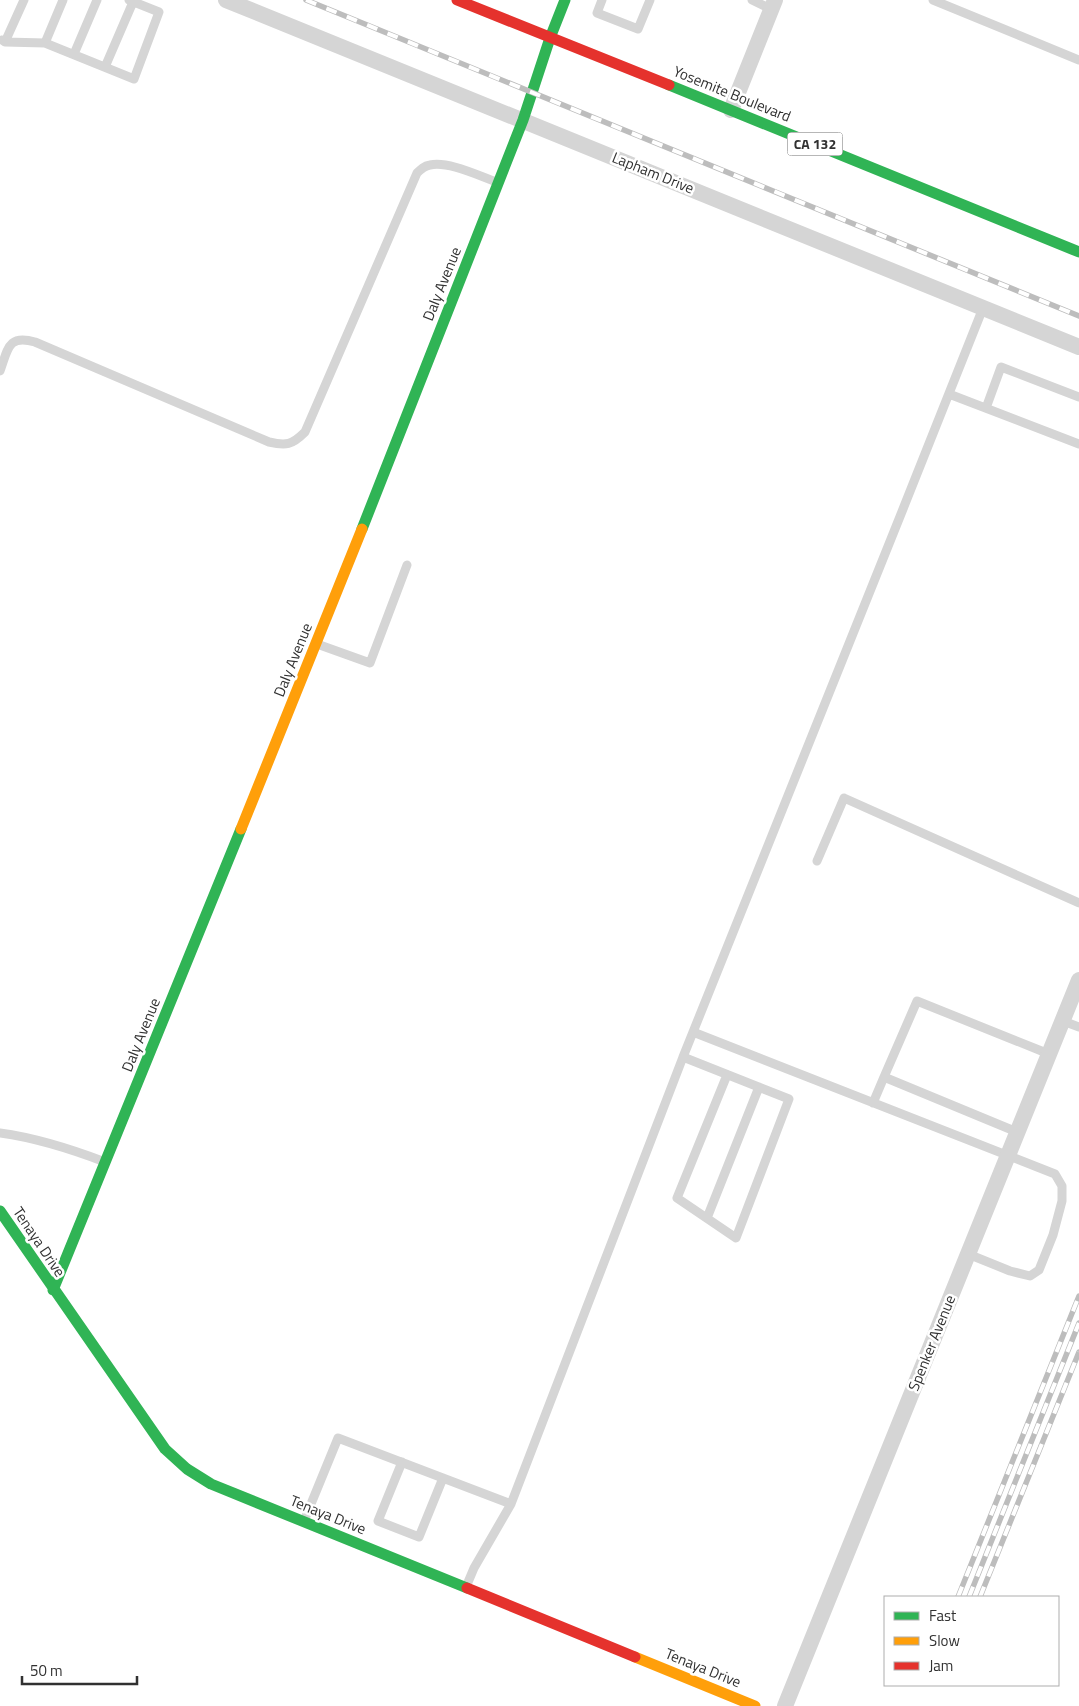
<svg xmlns="http://www.w3.org/2000/svg" width="1079" height="1706" viewBox="0 0 1079 1706" font-family="'Titillium Web',sans-serif">
	<style>
		.lines { fill: none; stroke-linecap: round; stroke-linejoin: round }
		.lane { stroke: #d5d5d5; stroke-width: 9 }
		.street { stroke: #d5d5d5; stroke-width: 16 }
		.fast { stroke: #30b455; stroke-width: 11 }
		.slow { stroke: #ff9f0a; stroke-width: 11 }
		.jam { stroke: #e5322d; stroke-width: 11 }
		.rail-casing { stroke: #bdbdbd; stroke-width: 5.5 }
		.rail { stroke: #fff; stroke-width: 4; stroke-dasharray: 11; stroke-linecap: butt }
		.labels { text-anchor: middle; stroke-width: 5; stroke-linejoin: round; paint-order: stroke }
		.shield { fill: #fff; stroke: #6f6f6f; stroke-width: 1 }
		.shield-label { font-size: 14px; font-weight: bold; fill: #313131 }
		.street-label { font-size: 15px; fill: #313131; stroke: #fff }
	</style>
	<rect width="100%" height="100%" fill="#fff"/>
	<g class="lines">
		<!-- lane -->
		<path class="lane" d="M602 0 597 13 638 29 650 0
			M752 0 771 9
			M933 0 1079 60
			M2 40 5 42 24 0
			M5 42 45 43 134 79 159 12 129 0
			M45 43 63 0
			M74 54 97 0
			M105 67 133 2
			M0 371C8 349 8 334 35 342L269 442C286 446 292 445 305 432L417 173C421 169 424 166 430 165 449 161 479 176 497 182
			M949 394 1079 444
			M986 408 1001 367 1079 397
			M317 644 370 663 407 565
			M817 861 844 798 1079 903
			M1063 1021 1079 1027
			M693 1032 1055 1174 1062 1186V1201L1053 1235 1039 1270 1030 1276 1010 1271 968 1254
			M683 1057 903 509 983 308
			M873 1103 884 1077
			M1017 1132 884 1077 917 1001 1049 1054
			M0 1133C37 1138 71 1149 105 1162
			M707 1218 759 1087
			M402 1462 378 1521 419 1537 443 1478
			M304 1521 338 1438 511 1504 683 1057 789 1099 736 1238 677 1198 727 1075
			M466 1587 474 1568 511 1504"/>
		<!-- street -->
		<path class="street" d="M226 0 1079 347
			M731 110 775 0
			M785 1706 1079 980"/>
		<!-- fast -->
		<path class="fast" d="M669 85 1079 252
			M362 529 523 120 550 38 565 0
			M0 1211 165 1449 187 1469 211 1484 467 1588
			M53 1290 241 829"/>
		<!-- slow -->
		<path class="slow" d="M241 829 362 529
			M635 1657 755 1706"/>
		<!-- jam -->
		<path class="jam" d="M457 0 669 85
			M467 1588 635 1657"/>
		<!-- rail casing -->
		<g class="rail-casing">
			<path id="rail" d="M306 0 1079 316
				M958 1597 1079 1296
				M969 1597 1079 1323
				M980 1597 1079 1352"/>
		</g>
		<!-- rail -->
		<use href="#rail" class="rail"/>
	</g>
	<g class="labels">
		<!-- shield labels -->
		<rect class="shield" x="787.5" y="132.5" width="55" height="23" rx="4"/>
		<g class="shield-label">
			<text x="815" y="149">CA 132</text>
		</g>
		<!-- street labels -->
		<g class="street-label">
			<text transform="translate(732 94) rotate(22)" y="5">Yosemite Boulevard</text>
			<text transform="translate(653 173) rotate(22)" y="5">Lapham Drive</text>
			<text transform="translate(442 284) rotate(-68)" y="5">Daly Avenue</text>
			<text transform="translate(293 660) rotate(-68)" y="5">Daly Avenue</text>
			<text transform="translate(141 1035) rotate(-68)" y="5">Daly Avenue</text>
			<text transform="translate(39 1242) rotate(56)" y="5">Tenaya Drive</text>
			<text transform="translate(932 1343) rotate(-68)" y="5">Spenker Avenue</text>
			<text transform="translate(328 1515) rotate(22)" y="5">Tenaya Drive</text>
			<text transform="translate(703 1668) rotate(22)" y="5">Tenaya Drive</text>
		</g>
	</g>
	<!-- legend -->
	<rect x="884" y="1596" width="175" height="90" fill="#ffffff" stroke="#adadad"/>
	<rect x="894" y="1612" width="25" height="8" fill="#30b455" stroke="#adadad"/>
	<text x="929" y="1621" font-size="15" fill="#313131">Fast</text>
	<rect x="894" y="1637" width="25" height="8" fill="#ff9f0a" stroke="#adadad"/>
	<text x="929" y="1646" font-size="15" fill="#313131">Slow</text>
	<rect x="894" y="1662" width="25" height="8" fill="#e5322d" stroke="#adadad"/>
	<text x="929" y="1671" font-size="15" fill="#313131">Jam</text>
	<!-- scale -->
	<path d="M22 1676v8h115v-8" fill="none" stroke="#313131" stroke-width="2.5"/>
	<text x="30" y="1676" font-size="15" fill="#313131" stroke="#ffffff" stroke-width="4" paint-order="stroke">50 m</text>
</svg>
